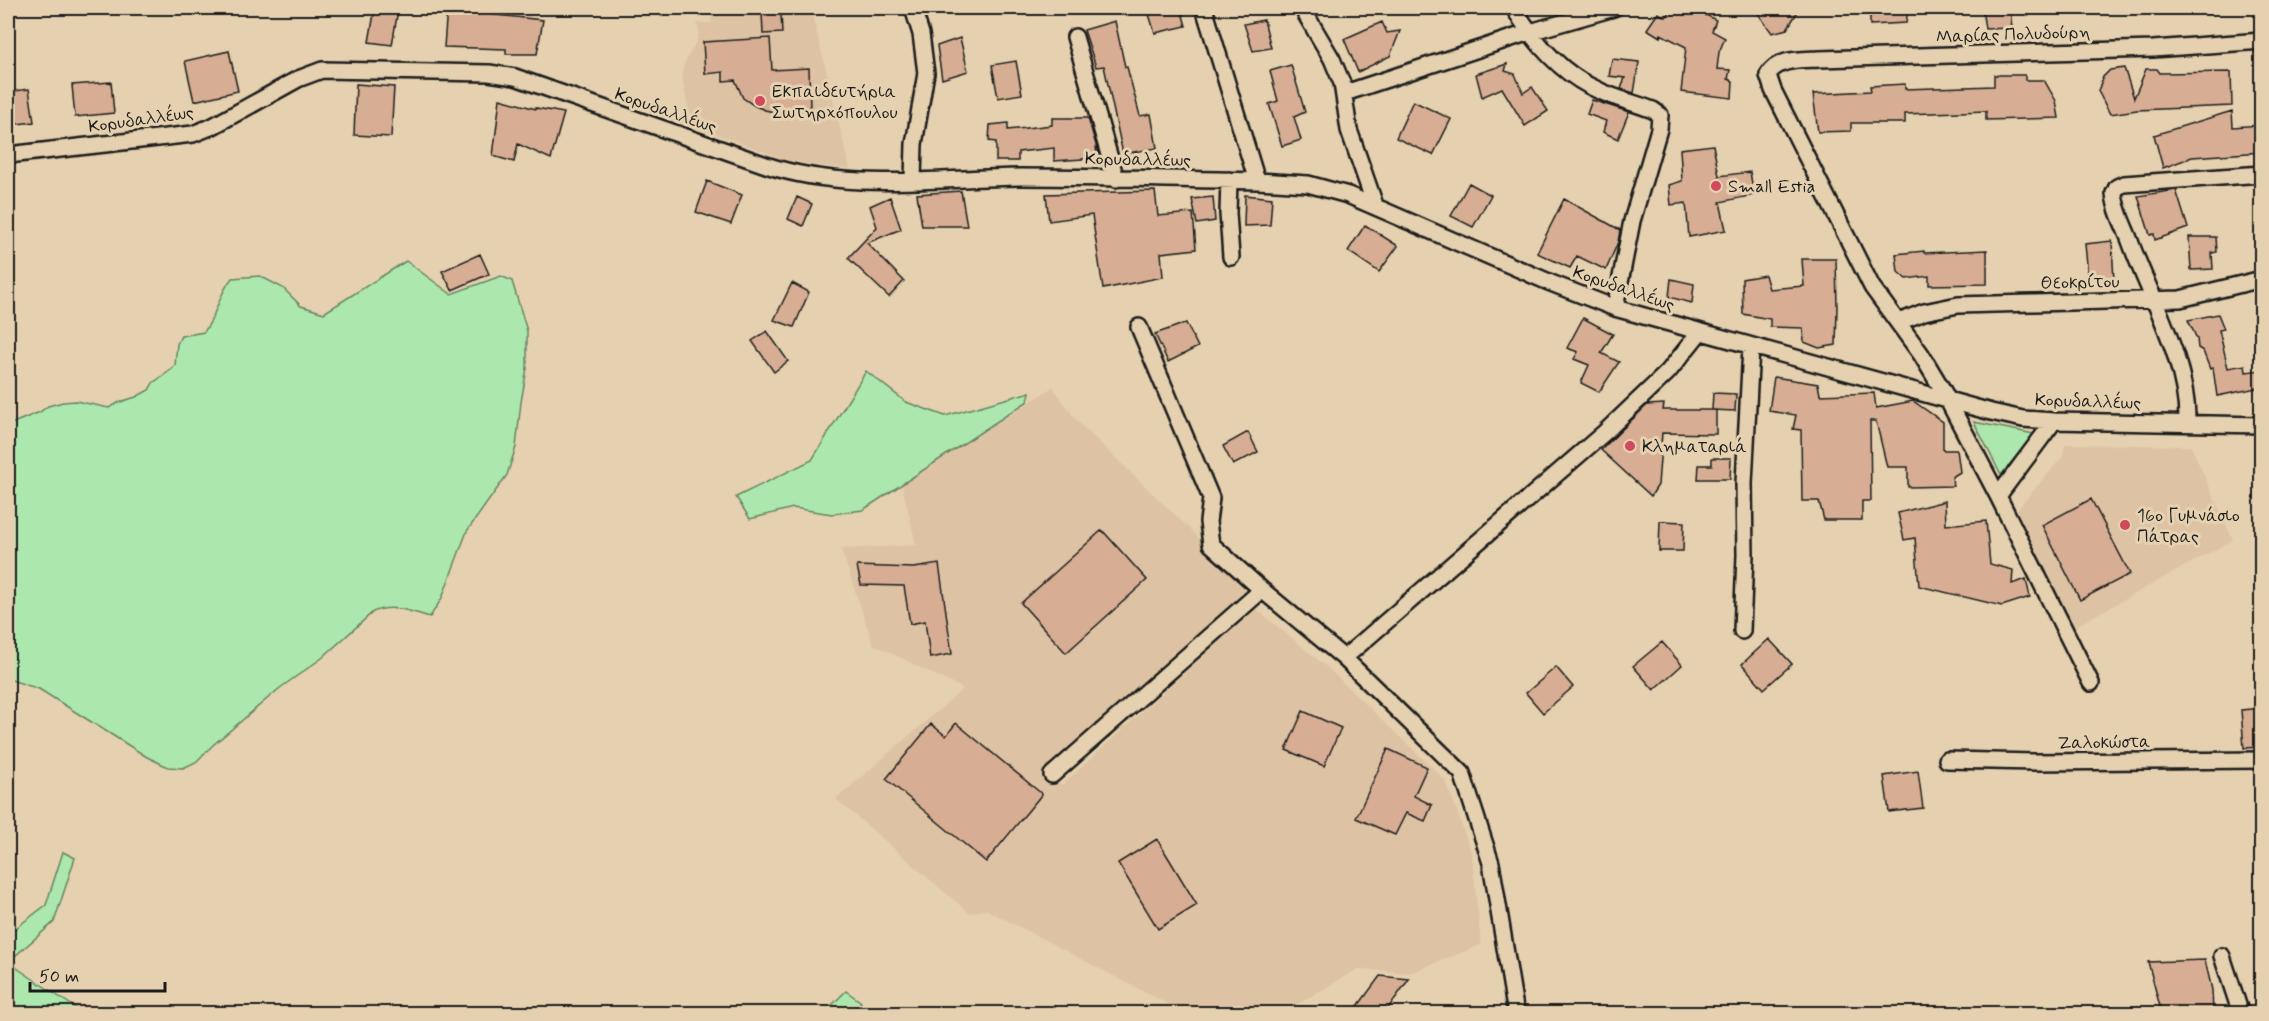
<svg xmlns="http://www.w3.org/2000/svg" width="2269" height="1021" viewBox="0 0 2269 1021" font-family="Mynerve,sans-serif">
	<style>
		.built { fill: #ddc3a4 }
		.green { fill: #ace8ad; stroke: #648264; stroke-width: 1.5 }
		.building { fill: #d7ae94; stroke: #1c1c1c; stroke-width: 1.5 }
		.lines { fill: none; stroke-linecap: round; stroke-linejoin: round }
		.minor-casing { stroke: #1c1c1c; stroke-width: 20 }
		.minor { stroke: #e5d1af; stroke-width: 15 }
		.poi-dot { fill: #d1495b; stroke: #e5d1af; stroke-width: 2 }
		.labels { text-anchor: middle; stroke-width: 6; stroke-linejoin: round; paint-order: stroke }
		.street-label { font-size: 18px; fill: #1c1c1c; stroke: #e5d1af }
		.poi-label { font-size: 18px; fill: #1c1c1c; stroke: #e5d1af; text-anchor: start }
	</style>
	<rect width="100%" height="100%" fill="#e5d1af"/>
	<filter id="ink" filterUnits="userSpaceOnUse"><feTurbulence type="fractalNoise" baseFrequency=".0167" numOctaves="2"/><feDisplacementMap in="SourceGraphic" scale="12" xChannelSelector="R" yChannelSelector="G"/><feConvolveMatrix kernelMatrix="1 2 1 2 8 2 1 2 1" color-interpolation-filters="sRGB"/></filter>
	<g filter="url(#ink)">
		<!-- built -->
		<path class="built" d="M712 8H811L850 169 813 165 784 159 691 125 682 77 684 64 697 40 699 31 696 23H711Z
			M1053 387 1077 421 1194 533 1249 590 1047 770 1062 785 1255 608 1328 668 1446 781 1472 854 1481 945 1410 973 1358 969 1282 1013H1185L987 910 969 913 836 799 963 689 873 644 841 549 916 545 902 485Z
			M2065 444 2191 446 2233 540 2074 627 2017 510 2063 456Z"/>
		<!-- green -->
		<path class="green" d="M406 261 451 294 501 276 512 281 527 331V368L521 402 516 447 507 475 467 531 442 598 430 617C412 612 391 603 373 612L322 658 280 688 213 745 196 762 183 768 168 767 147 757 39 689 8 679V425L40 412 48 406 63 402 76 401 109 408 120 402 136 397 149 390 153 383 172 369 175 365 177 344 181 336 204 332C217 315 218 295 232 278L260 276 283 288 301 306 324 313Z
			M866 371 906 402 945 416 1030 392 1028 401 863 510 832 514 793 508 750 519 736 497 812 460Z
			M1974 422 2034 434 2001 475Z
			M63 852 75 858 54 922 8 962V934L46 905Z
			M8 962 83 1013H8Z
			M846 991 861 1002 854 1013H824Z"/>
		<!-- building -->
		<path class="building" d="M375 8 398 10 392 45 369 42Z
			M447 8 489 10 488 14 543 20 537 54H506V49L444 47Z
			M1147 8H1176L1178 13 1182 12 1186 26 1155 33Z
			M1683 8H1692L1716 20 1712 31 1725 38 1719 52 1717 69 1730 70 1728 79 1733 81 1732 98 1681 92 1686 47 1661 34 1660 37 1647 29 1658 13 1666 17 1672 9 1680 13Z
			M1754 8H1800L1787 29 1772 33Z
			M1870 8H1908L1906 23 1870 25Z
			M1982 8H2010L2012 28 1985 29Z
			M762 12H781L782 33 763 34Z
			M1264 20 1271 48 1253 51 1244 24Z
			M1115 21 1125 67H1127L1140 116 1151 114 1157 148 1123 154 1104 66 1096 67 1084 30Z
			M1382 22 1387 33 1400 31 1390 56 1358 72 1344 39Z
			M770 38 772 70 809 68 810 110 774 112 765 110 755 106 743 98 735 80 723 81V72L705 74 703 42Z
			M960 38 968 71 942 79 937 46Z
			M229 51 238 91 194 101 185 61Z
			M1612 59 1639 62 1634 93 1621 89 1625 78 1609 76Z
			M1016 61 1022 94 998 98 992 65Z
			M1507 64 1505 71 1515 74 1523 93 1532 87 1548 111 1525 126 1502 88 1482 97 1476 74Z
			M1291 65 1305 112 1294 117 1301 140 1282 146 1269 104 1278 101 1270 71Z
			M2124 68 2134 98 2146 69H2157L2160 73 2231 72 2232 106 2137 110 2110 114 2098 91 2103 77 2110 70Z
			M1994 75H2025V80H2044L2056 101 2059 118 1986 120V111L1905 114V123H1851V131L1818 132 1813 94 1871 91 1870 86 1905 84V89L1994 86Z
			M111 82 114 113 75 117 72 85Z
			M356 84 394 87 391 137 354 135Z
			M29 89 34 122 8 125V92Z
			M500 99 536 109V108L564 113 551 159 518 144 514 162 493 156Z
			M1592 100 1629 112 1618 139 1603 132 1606 121 1587 114Z
			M1413 101 1451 119 1433 155 1396 138Z
			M2232 111 2233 127 2262 125V152L2192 157 2163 168 2154 135Z
			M1052 118H1088L1096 145 1097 158 1054 161V148L1018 152V161H996V142L989 141 990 125 1008 123V130L1052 125Z
			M1713 145 1719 176 1750 172 1754 195 1720 202 1726 230 1689 237 1686 203 1671 205 1669 185 1682 181 1680 149Z
			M707 181 742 195 731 224 696 212Z
			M1469 183 1491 195 1473 227 1451 216Z
			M2176 190 2188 228 2155 240 2154 234 2150 235 2138 196Z
			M961 191 967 226H922L917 194Z
			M1155 191 1158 216 1193 213 1196 249 1161 253 1163 277 1103 289 1092 215 1049 221 1046 194Z
			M1245 195 1272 198 1270 225 1244 226Z
			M797 197 812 204 803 226 788 219Z
			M890 197 901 229 867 243 904 281 889 297 848 258 877 227 870 206Z
			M1213 197 1215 221 1197 224 1192 199Z
			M1564 199 1620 230 1618 242 1606 270 1577 256 1570 268 1537 253Z
			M1365 225 1398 246 1379 272 1348 251Z
			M2189 237H2216L2217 252 2212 253 2213 269 2191 270Z
			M2112 241 2114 283 2089 286 2085 244Z
			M1987 250V284L1929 285V276L1906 279 1898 272 1896 254 1924 251V253Z
			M480 254 489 274 452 290 442 271Z
			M1802 259H1836L1837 308 1836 345 1819 348 1804 342 1803 328 1770 327V319L1743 314 1742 279 1765 275 1769 289 1804 286Z
			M1671 279 1694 284 1692 303 1669 297Z
			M792 283 809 292 794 327 774 320Z
			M2218 314 2224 329 2219 330 2228 368 2245 365 2246 372 2262 370V387L2217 396 2213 368 2210 369 2203 351 2198 348 2197 339 2188 320Z
			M1583 318 1613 334 1601 353 1619 362 1599 392 1581 383 1589 365 1574 359 1578 352 1567 348Z
			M1186 323 1198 347 1168 362 1155 334Z
			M767 331 788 361 774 372 752 341Z
			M1774 377 1818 384 1820 395 1874 393 1876 408 1913 401 1943 422V450H1957L1960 472 1952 477 1953 486 1908 487V467H1887L1876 421H1870L1871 501H1862V520H1824L1819 501H1802L1801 430 1793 429 1796 415 1769 411Z
			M1713 393 1736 394 1735 411 1712 410Z
			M1664 404 1663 410H1716V434L1662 433 1658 485 1651 496 1601 450 1647 405Z
			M1248 432 1258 452 1233 465 1223 446Z
			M1712 458H1731L1730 479H1698L1699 465H1712Z
			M2091 499 2130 574 2080 600 2042 525Z
			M1945 501 1946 525 1986 521 1990 564 2013 570 2012 584 2026 579 2030 597 2002 606 1919 586 1915 538 1904 540 1898 513Z
			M1660 521 1684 522 1683 551H1659Z
			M1102 530 1147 580 1066 653 1021 603Z
			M939 564 952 654 930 658 925 621 910 624 904 586 861 585 857 566 914 568Z
			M1769 639 1792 664 1764 689 1742 664Z
			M1662 642 1682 665 1654 690 1633 666Z
			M1556 667 1573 687 1543 713 1526 693Z
			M2262 708V747L2244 748 2241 710Z
			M1303 711 1341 728 1324 766 1286 750Z
			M956 723 1042 794 986 862 886 779 931 724 946 736Z
			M1388 749 1427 767 1414 796 1432 805 1425 821 1406 813 1395 835 1356 818Z
			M1918 771 1923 808 1889 812 1884 776Z
			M1157 839 1197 905 1158 929 1118 863Z
			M2205 960 2212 990 2213 1014H2162L2148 962Z
			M1380 976 1409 979 1384 1014H1352Z"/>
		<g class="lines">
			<!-- minor casing -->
			<g class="minor-casing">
				<path id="minor" d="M1204 8 1257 181
					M1302 8 1332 59 1342 83 1349 130 1375 205
					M1514 8C1534 42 1563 75 1600 91 1617 99 1635 103 1653 110L1660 115 1659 129 1632 221 1615 308
					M1075 37 1116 179
					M1345 93 1530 32 1614 8
					M8 155 193 134 213 126 298 79 322 70 489 73 515 77 766 165C847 192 936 178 1020 177 1099 177 1178 179 1257 181L1308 184 1348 195 1551 283 1615 308 1991 412 2023 419 2054 421 2262 425
					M913 180 914 144 926 73 921 34 913 8
					M1229 180 1228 213 1231 257
					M1899 322 1924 312 1958 305 2180 299 2262 279
					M1139 327 1211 498 1208 522 1211 544 1262 590 1344 658 1462 773 1491 863 1516 1014
					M2187 424C2189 363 2150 297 2130 241 2124 225 2115 209 2114 193L2117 187 2124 184 2262 174
					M1998 496 2054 421
					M1742 631 1745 555 1744 483 1751 347
					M1344 658 1604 433 1668 372 1699 333
					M2091 683 1998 496 1942 389 1921 354 1872 287 1773 90 1768 75C1777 58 1802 60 1819 59L2153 49 2262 41
					M1947 760 2035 762 2262 760
					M1052 775 1262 590
					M2222 956 2241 1014"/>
			</g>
			<!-- minor -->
			<use href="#minor" class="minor"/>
		</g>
	</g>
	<!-- markers -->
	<g class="poi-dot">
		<circle cx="760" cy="101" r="6"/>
		<circle cx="1716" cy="186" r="6"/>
		<circle cx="1630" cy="446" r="6"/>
		<circle cx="2125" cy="525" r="6"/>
	</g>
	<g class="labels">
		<!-- street labels -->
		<g class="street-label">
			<text transform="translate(2013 34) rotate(-2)" y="6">Μαρίας Πολυδούρη</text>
			<text transform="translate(666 110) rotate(19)" y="6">Κορυδαλλέως</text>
			<text transform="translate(141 119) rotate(-8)" y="6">Κορυδαλλέως</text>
			<text transform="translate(1138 159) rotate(1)" y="6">Κορυδαλλέως</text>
			<text transform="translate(2080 282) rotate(-1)" y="6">Θεοκρίτου</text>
			<text transform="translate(1624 288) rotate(19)" y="6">Κορυδαλλέως</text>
			<text transform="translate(2088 401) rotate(2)" y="6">Κορυδαλλέως</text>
			<text transform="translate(2104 742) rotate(-1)" y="6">Ζαλοκώστα</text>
		</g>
		<!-- poi labels -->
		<g class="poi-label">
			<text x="772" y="97">Εκπαιδευτήρια<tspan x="772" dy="21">Σωτηρχόπουλου</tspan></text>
			<text x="1728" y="192">Small Estia</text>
			<text x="1642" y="452">Κληματαριά</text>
			<text x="2137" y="521">16ο Γυμνάσιο<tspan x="2137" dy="21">Πάτρας</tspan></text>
		</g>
	</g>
	<!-- margin -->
	<rect width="2269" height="1021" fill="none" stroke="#e5d1af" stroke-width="30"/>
	<rect x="15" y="15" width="2239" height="991" fill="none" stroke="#1c1c1c" stroke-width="2" filter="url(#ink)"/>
	<!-- scale -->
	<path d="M30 982v9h135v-9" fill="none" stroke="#1c1c1c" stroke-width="3"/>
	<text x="39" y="982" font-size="18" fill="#1c1c1c" stroke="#e5d1af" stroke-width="4.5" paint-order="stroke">50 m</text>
</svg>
